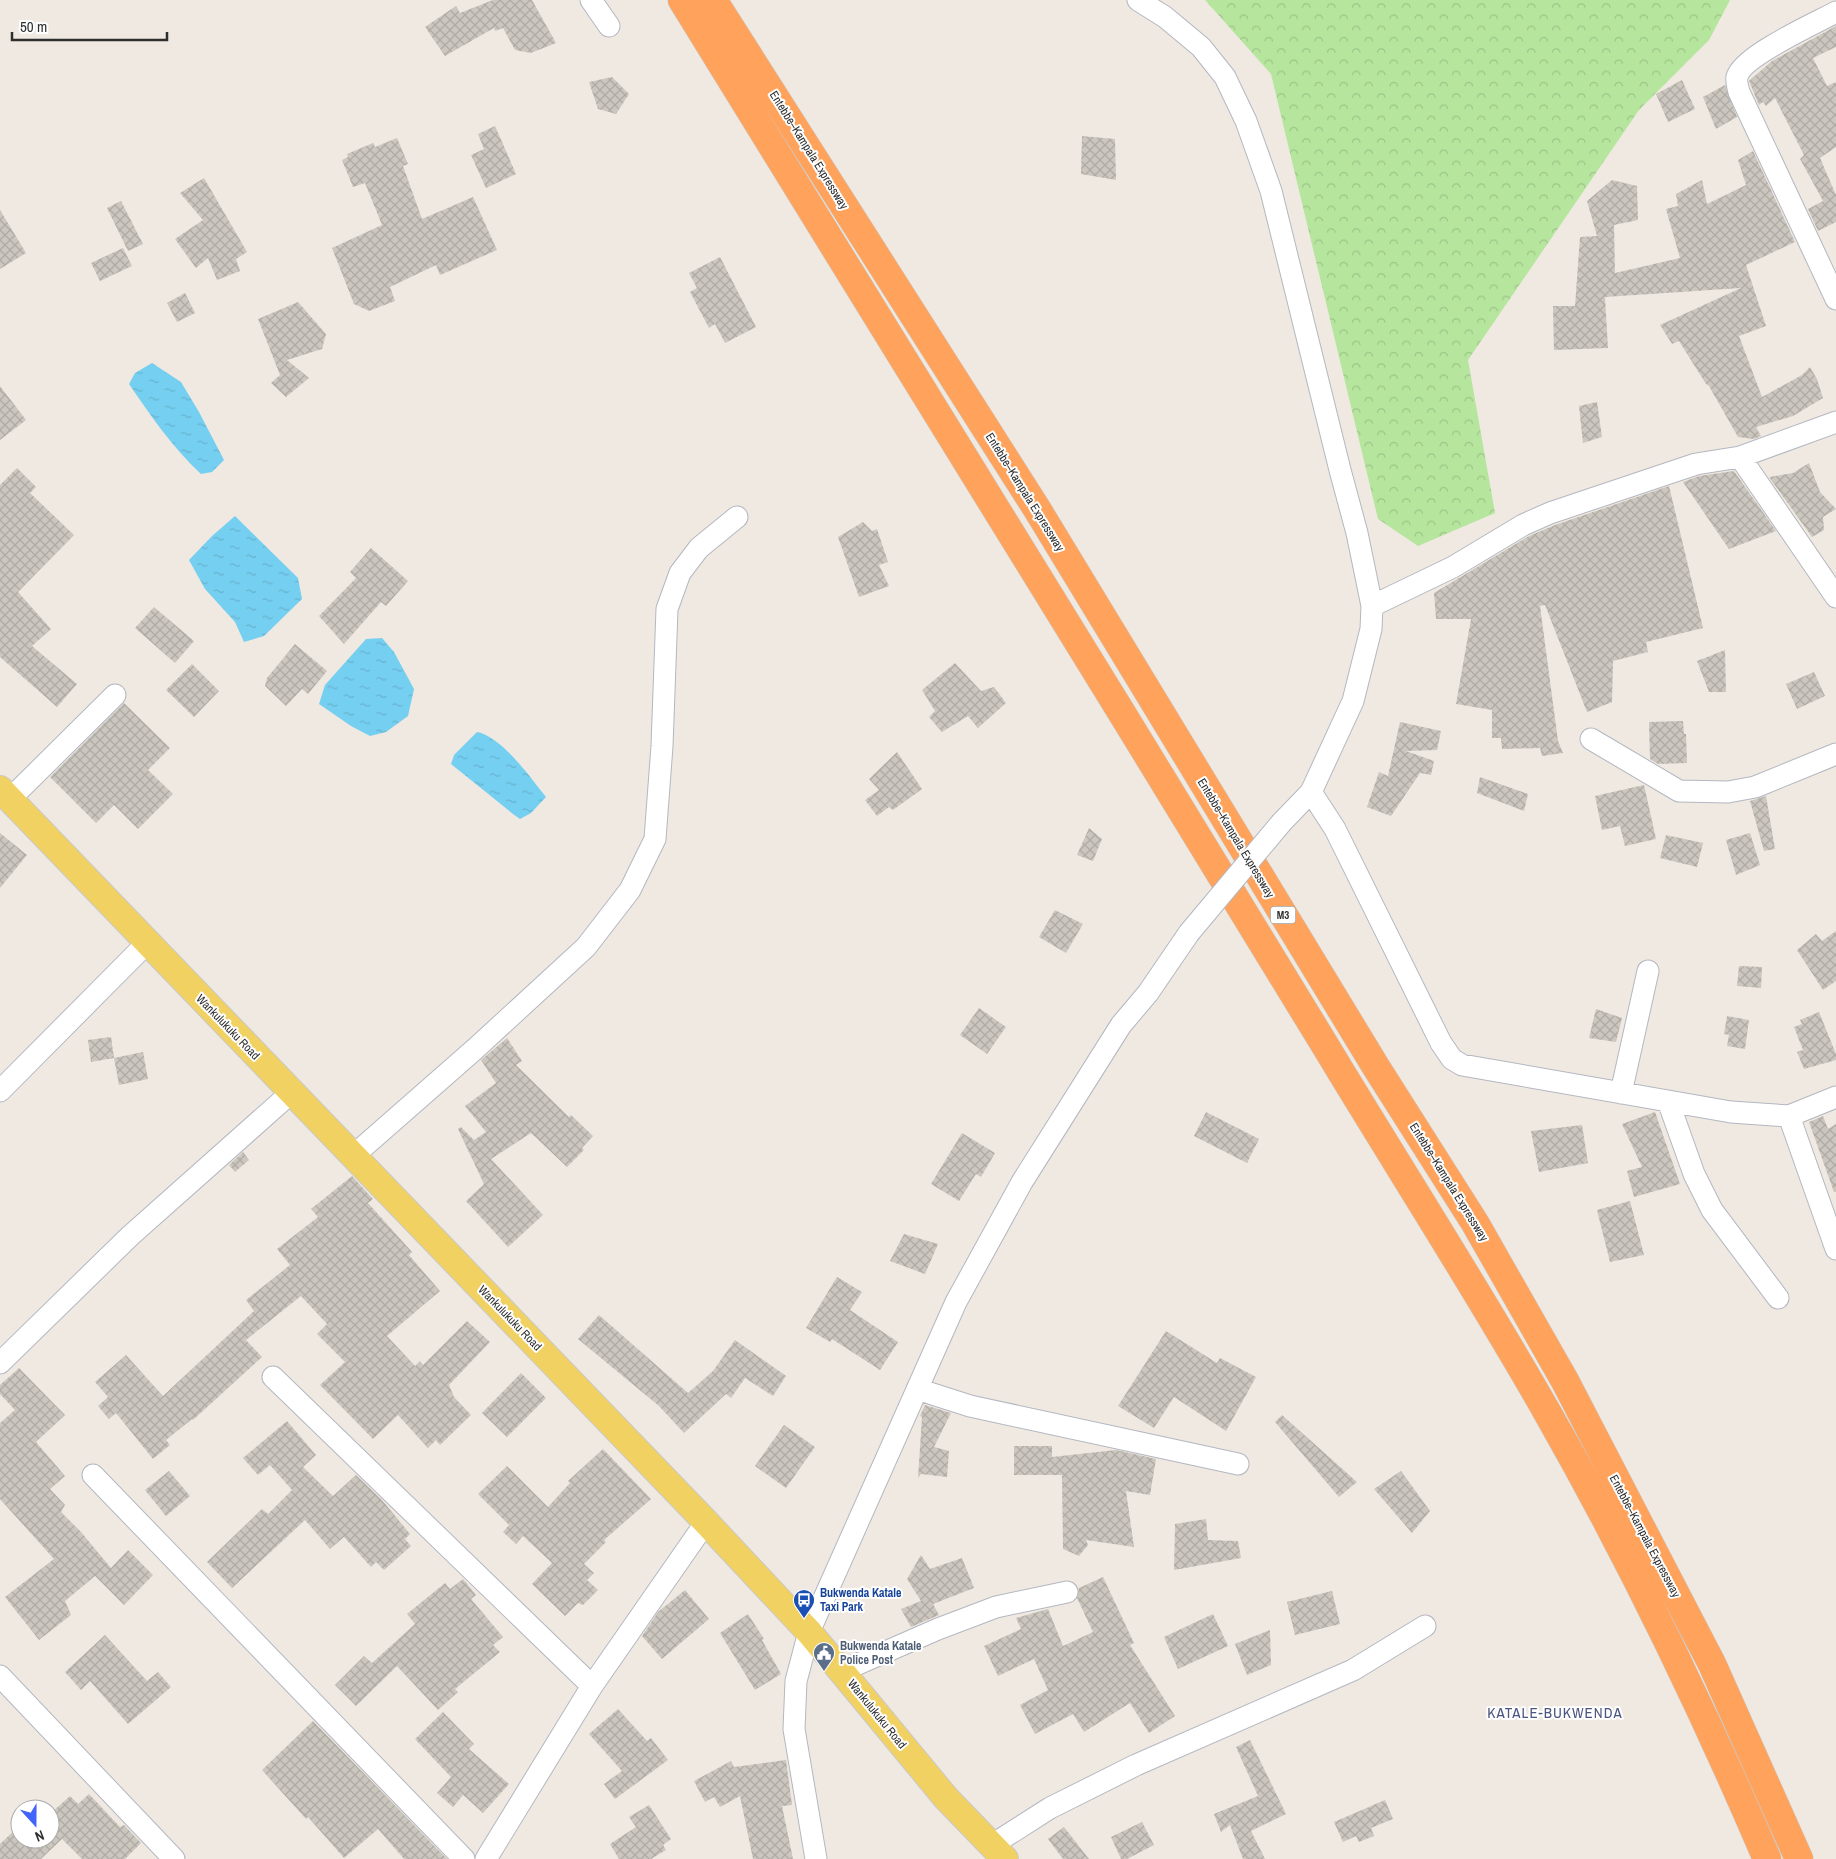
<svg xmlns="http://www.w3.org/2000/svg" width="1836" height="1859" viewBox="0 0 1836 1859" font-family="'Archivo Narrow',sans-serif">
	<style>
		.forest { fill: url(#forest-crowns) }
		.water { fill: url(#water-ripples) }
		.building { fill: url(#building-cross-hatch) }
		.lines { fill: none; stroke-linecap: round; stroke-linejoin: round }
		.minor-casing { stroke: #b4b7c1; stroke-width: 23 }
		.major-casing { stroke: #c9c9c9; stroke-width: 28 }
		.highway-casing { stroke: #c9c9c9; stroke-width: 29 }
		.minor { stroke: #fff; stroke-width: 21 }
		.major { stroke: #f2d163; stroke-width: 26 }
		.highway { stroke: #ffa35c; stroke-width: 28 }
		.minor-bridge-casing { stroke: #b4b7c1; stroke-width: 23; stroke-linecap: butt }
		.minor-bridge { stroke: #fff; stroke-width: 21 }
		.labels { text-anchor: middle; stroke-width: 4; stroke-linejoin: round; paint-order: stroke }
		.shield { fill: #fff; stroke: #6d6d6d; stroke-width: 1 }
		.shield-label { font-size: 11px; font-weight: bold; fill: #2e2e2e }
		.street-label { font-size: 12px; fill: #2e2e2e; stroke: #fff }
		.transit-label { font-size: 12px; font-weight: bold; fill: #164399; stroke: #fff; text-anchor: start }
		.service-label { font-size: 12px; font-weight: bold; fill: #4e5e75; stroke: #fff; text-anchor: start }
		.quarter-label { font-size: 15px; letter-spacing: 1px; fill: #4d5680; stroke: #fff }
	</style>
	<defs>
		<pattern id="forest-crowns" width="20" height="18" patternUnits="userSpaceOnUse" patternTransform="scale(1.25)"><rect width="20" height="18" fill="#b6e59e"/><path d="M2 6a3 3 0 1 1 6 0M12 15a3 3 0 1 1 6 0" fill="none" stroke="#9dc588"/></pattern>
		<pattern id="water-ripples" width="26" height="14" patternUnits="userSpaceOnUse" patternTransform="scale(1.25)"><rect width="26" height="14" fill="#75cff0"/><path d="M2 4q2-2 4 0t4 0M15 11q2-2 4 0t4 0" fill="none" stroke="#66b2ce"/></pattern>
		<pattern id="building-cross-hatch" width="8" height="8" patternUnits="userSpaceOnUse" patternTransform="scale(1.25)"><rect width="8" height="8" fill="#cbc7bf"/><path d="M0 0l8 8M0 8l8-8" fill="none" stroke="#afaba4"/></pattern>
	</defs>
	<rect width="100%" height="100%" fill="#efe9e1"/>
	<!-- forest -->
	<path class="forest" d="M1205 0H1730L1709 40 1639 110 1468 360 1495 513 1418 546 1378 519 1271 74Z"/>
	<!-- water -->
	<path class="water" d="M152 363 181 382 199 412 224 460 212 472 201 474C172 447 151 416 129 384L135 373Z
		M235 516 298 578 302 599 264 636 244 642 235 622 205 589 189 560 212 536Z
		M382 638 394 652 414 689 408 716 386 732 370 736 351 726 319 704 325 685 366 639Z
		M477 732C502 737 530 777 546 797L531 813 520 819 513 814 451 764 454 755Z"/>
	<!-- building -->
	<path class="building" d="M493 0H532L556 43 531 53 515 50 503 28 495 31 494 28 445 56 425 27 456 6 460 13Z
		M1836 26V47L1813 58 1827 86 1836 82V147L1820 158 1836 195V222L1818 231 1808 209 1823 201 1800 159 1804 155 1775 98 1766 106 1763 102 1759 105 1749 81 1772 61Z
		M612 77 629 94 616 114 598 109 589 82Z
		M1682 80 1695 109 1668 122 1656 94Z
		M1725 85 1737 117 1716 129 1703 97Z
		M495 126 516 174 486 188 471 155 484 149 478 134Z
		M1082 136 1115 139 1116 180 1081 174Z
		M397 138 408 164 403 166 422 219 473 197 497 250 440 275 436 265 390 287 395 301 369 311 354 304 332 248 382 225 365 183 353 187 342 160 348 157 347 154 373 143 375 147Z
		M1753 151 1795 242 1746 265 1766 326 1739 336 1762 397 1802 375 1810 367 1817 379 1823 398 1793 416 1756 427 1761 436 1754 439 1738 437 1709 386 1706 384 1679 341 1672 344 1660 325 1741 288 1605 297 1608 348 1554 350 1553 306H1575L1580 237 1597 236 1587 201 1612 180 1637 186 1638 220 1614 225 1615 273 1680 258 1666 209 1678 206 1676 194 1702 180 1707 204 1746 185 1738 160Z
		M204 178 247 252 236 259 240 271 217 280 208 258 196 268 175 239 203 220 180 193Z
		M121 201 143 244 128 251 107 208Z
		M0 210 26 253 0 269Z
		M123 248 132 266 100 281 91 263Z
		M720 257 756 327 725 343 715 324 709 328 690 292 697 288 689 273Z
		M185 293 195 313 177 322 167 303Z
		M298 302 326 334 322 349 287 360 309 378 286 397 271 383 280 375 258 319Z
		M0 386 26 420 0 440Z
		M1597 402 1602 437 1583 443 1579 406Z
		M1809 463 1820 492 1836 509 1823 517 1824 530 1812 537 1769 477 1793 473Z
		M17 468 36 487 30 493 74 535 18 592 51 629 32 646 77 684 57 707 0 657V485Z
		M1734 471 1776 531 1729 549 1683 482 1699 476Z
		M1669 486 1703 628 1646 642 1648 652 1613 661 1612 702 1587 712 1545 605 1540 606 1558 741 1563 753 1542 756 1540 748 1502 749 1501 738H1492V710L1456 704 1471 619H1436L1434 593 1529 536 1555 525Z
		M863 522 872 531 877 529 888 562 879 565 889 586 859 597 838 537Z
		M371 548 408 581 386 606 381 602 344 644 319 616 356 578 350 572Z
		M154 607 194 641 175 663 135 628Z
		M295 644 327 671 308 694 302 689 286 706 265 686 267 678Z
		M1725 650 1726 692H1709L1697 661Z
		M955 663 981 691 994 687 1006 703 978 728 968 716 942 732 929 717 935 711 922 690Z
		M192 664 219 691 194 717 166 690Z
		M1814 672 1825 696 1797 709 1786 684Z
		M124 703 170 748 148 770 173 794 138 829 114 805 96 823 50 777Z
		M1683 721 1684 734H1686L1687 763 1658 764 1650 759 1649 722Z
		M1400 722 1441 731 1437 750 1406 751 1434 761 1431 775 1420 773 1391 816 1367 807 1379 772 1388 776Z
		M897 752 922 789 893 810 889 807 877 816 865 800 879 790 869 779Z
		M1480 777 1528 794 1524 811 1477 793Z
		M1644 785 1656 839 1625 846 1620 826 1602 830 1595 796Z
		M1766 796 1775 849 1764 851 1750 801Z
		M1089 828 1102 839 1093 861 1077 855Z
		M0 833 27 855 0 888Z
		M1750 833 1760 865 1736 875 1726 840Z
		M1666 835 1703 843 1697 867 1660 858Z
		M1055 910 1083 924 1066 953 1039 937Z
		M1836 931V981L1823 990 1797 950 1816 934 1822 941Z
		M1739 966 1762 967 1761 988 1737 986Z
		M979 1008 1006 1027 987 1054 960 1035Z
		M1596 1009 1622 1018 1616 1042 1589 1038Z
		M1819 1012 1836 1054V1060L1804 1069 1797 1052 1803 1050 1794 1027 1802 1024 1800 1020Z
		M1727 1016 1749 1020 1745 1049 1727 1046 1729 1035 1724 1034Z
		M111 1037 114 1058 91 1062 88 1040Z
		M507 1038 522 1061 516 1065 569 1117 571 1115 593 1136 582 1148 584 1150 567 1167 531 1133 491 1159 543 1215 508 1247 466 1201 484 1184 458 1129 461 1127 474 1140 486 1132 465 1106 496 1083 481 1060Z
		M143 1052 148 1079 119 1085 114 1058Z
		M1206 1112 1259 1139 1247 1163 1194 1136Z
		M1655 1112 1680 1184 1634 1197 1627 1171 1642 1167 1622 1124Z
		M1823 1116 1828 1129 1836 1124V1192H1834L1809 1122Z
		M1582 1125 1588 1163 1539 1172 1531 1131Z
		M962 1133 995 1153 981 1177 976 1174 959 1201 931 1184Z
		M243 1152 249 1160 235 1172 229 1165Z
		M352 1176 373 1199 368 1203 412 1252 409 1255 440 1291 387 1336 415 1366 420 1361 423 1365 467 1321 490 1342 449 1385 454 1397 471 1415 440 1445 436 1440 428 1448 398 1415 373 1439 320 1385 345 1362 317 1334 327 1324 301 1296 246 1340 262 1357 193 1420 192 1419 166 1440 170 1445 153 1459 116 1413 109 1419 98 1406 108 1397 95 1382 126 1355 163 1396 254 1311 246 1300 290 1265 277 1249 318 1217 311 1209Z
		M1630 1201 1644 1255 1610 1262 1597 1210Z
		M904 1234 938 1244 925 1274 890 1261Z
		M837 1277 862 1292 850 1310 898 1342 880 1370 832 1339 830 1342 806 1328Z
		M599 1315 688 1393 713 1371 735 1340 786 1376 773 1396 745 1378 731 1398 726 1394 684 1433 659 1406 578 1339Z
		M1166 1331 1217 1363 1220 1358 1256 1377 1226 1431 1174 1397 1154 1428 1118 1406Z
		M19 1368 65 1415 36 1442 65 1476 50 1489 65 1505 61 1512 81 1532 111 1568 128 1550 153 1575 124 1605 95 1576 65 1601 71 1615 39 1640 5 1597 54 1559 0 1499V1423L15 1410 0 1394V1385Z
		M521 1373 546 1398 507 1437 482 1413Z
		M925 1405 951 1413 934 1447 949 1451 947 1477 921 1474 918 1478 922 1417 920 1416Z
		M1282 1415 1357 1482 1339 1497 1275 1422Z
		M287 1421 316 1455 303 1467 333 1496 356 1475 382 1500 410 1534 405 1539 411 1546 384 1570 376 1562 371 1567 344 1537 330 1549 305 1520 232 1588 207 1562 262 1509 268 1514 292 1490 270 1465 258 1475 243 1458Z
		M784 1425 815 1447 786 1488 755 1466Z
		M1014 1446H1052V1457L1116 1450 1156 1459 1150 1495 1126 1491 1134 1547 1086 1540 1088 1545 1079 1556 1063 1549 1062 1475H1014Z
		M603 1449 651 1499 604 1540 606 1542 584 1564 594 1573 587 1580 598 1590 583 1605 578 1603 565 1616 532 1584 552 1563 523 1536 516 1544 503 1532 509 1525 478 1494 507 1466 548 1507 570 1483 568 1481Z
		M169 1471 190 1496 166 1516 145 1490Z
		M1401 1471 1430 1511 1412 1533 1374 1489Z
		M1206 1519 1208 1540 1238 1541 1241 1558 1174 1570 1175 1524Z
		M921 1555 930 1569 962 1558 974 1588 933 1604 939 1615 911 1627 901 1609 921 1601 907 1579Z
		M1103 1577 1134 1643 1130 1645 1175 1716 1149 1733 1130 1703 1084 1732 1073 1714 1035 1734 1020 1705 1048 1690 1034 1659 998 1676 984 1646 1021 1629 1016 1618 1048 1609 1063 1646 1093 1632 1077 1598 1079 1588Z
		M463 1579 476 1595 471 1599 503 1637 493 1645 500 1652 455 1689 458 1692 438 1710 397 1666 356 1706 335 1685 364 1656 372 1663 415 1624 407 1614 445 1583 450 1589Z
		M685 1590 709 1619 662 1659 642 1636 658 1612Z
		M1332 1591 1340 1624 1295 1635 1287 1602Z
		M748 1614 764 1639 762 1640 781 1674 755 1690 720 1633Z
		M1213 1614 1228 1646 1178 1669 1164 1637Z
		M1270 1630 1271 1665 1247 1675 1235 1644Z
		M105 1635 147 1681 158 1672 171 1687 128 1724 90 1681 81 1690 65 1672Z
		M618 1709 647 1741 651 1738 668 1760 615 1799 604 1784 622 1771 589 1734Z
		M443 1712 474 1744 469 1749 509 1784 483 1813 463 1795 453 1807 437 1793 451 1777 415 1739Z
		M313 1721 447 1859H404L378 1829 344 1858 308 1817 306 1819 262 1770Z
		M1250 1740 1286 1814 1251 1831 1265 1859H1243L1230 1825 1221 1832 1214 1814 1258 1796 1236 1747Z
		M786 1760 792 1805 782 1806 793 1859H753L740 1796 720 1807 714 1797 705 1802 694 1781 731 1761 734 1767Z
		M89 1794 120 1827 124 1825 141 1843 125 1859H82L62 1839 41 1859H0V1844L20 1825V1842L23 1839H50V1814L70 1796 78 1804Z
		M1385 1800 1393 1819 1371 1828 1374 1836 1359 1842 1356 1836 1343 1842 1334 1822Z
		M649 1805 671 1839 663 1845 666 1850 651 1859H619L610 1844 636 1827 629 1817Z
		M1142 1822 1154 1845 1127 1859H1121L1111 1837Z
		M1064 1827 1089 1859H1063L1048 1839Z"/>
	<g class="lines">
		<!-- minor casing -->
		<g class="minor-casing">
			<path id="minor" d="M591 0 609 26
				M1138 0 1165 17 1201 47 1225 77 1246 121 1271 191 1340 470 1357 533 1372 606 1371 629 1353 701 1311 792 1335 829 1441 1043 1452 1059 1462 1065 1731 1112 1789 1116 1836 1097
				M1836 12C1816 23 1742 56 1737 77 1736 81 1738 88 1739 92L1836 299
				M1740 457 1836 597
				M1372 606 1453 567 1523 525 1550 513 1696 464 1740 457 1836 422
				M1591 739 1679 791 1728 792 1755 787 1836 754
				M10 799 115 695
				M1282 822 1311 792
				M0 1091 148 942
				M1621 1093 1648 971
				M1668 1101 1694 1174 1712 1210 1778 1298
				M1789 1116 1836 1249
				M353 1156 475 1049 586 947 630 890 655 839 662 746 667 609 680 573 699 548 737 517
				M0 1363 130 1236 292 1092
				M273 1377 592 1686
				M917 1389 970 1406 1238 1464
				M93 1475 464 1859
				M842 1671 938 1629 996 1607 1067 1592
				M0 1676 174 1859
				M992 1845 1050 1808 1136 1765 1353 1670 1425 1626
				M486 1859 592 1686 706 1522
				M816 1859 794 1729 796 1681 809 1632 956 1302 1022 1182 1121 1025 1148 993 1189 933"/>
		</g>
		<!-- major casing -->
		<g class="major-casing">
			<path id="major" d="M0 789 706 1522 809 1632 946 1798 1005 1859"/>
		</g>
		<!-- highway casing -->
		<g class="highway-casing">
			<path id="highway" d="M682 0C894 348 1112 693 1323 1042 1397 1165 1476 1287 1547 1412 1629 1556 1702 1707 1767 1859
				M713 0 1037 509 1376 1067 1475 1223 1565 1381 1712 1664 1799 1859"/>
		</g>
		<!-- minor -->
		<use href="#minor" class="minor"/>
		<!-- major -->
		<use href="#major" class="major"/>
		<!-- highway -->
		<use href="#highway" class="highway"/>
		<!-- minor-bridge casing -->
		<g class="minor-bridge-casing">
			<path id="minor-bridge" d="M1189 933 1282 822"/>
		</g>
		<!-- minor-bridge -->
		<use href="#minor-bridge" class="minor-bridge"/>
	</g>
	<!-- icons -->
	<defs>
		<g id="bus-pin" transform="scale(1.125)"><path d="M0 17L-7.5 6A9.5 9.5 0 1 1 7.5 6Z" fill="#1a4fb4" stroke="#fff"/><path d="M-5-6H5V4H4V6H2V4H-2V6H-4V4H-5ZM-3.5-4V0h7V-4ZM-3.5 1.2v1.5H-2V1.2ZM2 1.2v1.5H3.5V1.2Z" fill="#fff"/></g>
		<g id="civic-pin" transform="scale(1.125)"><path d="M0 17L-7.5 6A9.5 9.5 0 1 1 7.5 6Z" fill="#5c6f8a" stroke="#fff"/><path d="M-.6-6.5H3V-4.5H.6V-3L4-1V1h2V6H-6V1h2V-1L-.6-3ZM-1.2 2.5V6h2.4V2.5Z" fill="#fff"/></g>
	</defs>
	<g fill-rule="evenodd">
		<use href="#bus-pin" x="804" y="1600"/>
		<use href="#civic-pin" x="824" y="1653"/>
	</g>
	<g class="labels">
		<!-- shield labels -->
		<rect class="shield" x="1270.5" y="906.5" width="25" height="17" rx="4"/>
		<g class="shield-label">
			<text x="1283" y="919">M3</text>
		</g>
		<!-- street labels -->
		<g class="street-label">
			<text transform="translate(809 150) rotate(58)" y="4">Entebbe–Kampala Expressway</text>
			<text transform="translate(1025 492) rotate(58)" y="4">Entebbe–Kampala Expressway</text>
			<text transform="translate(1236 838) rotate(59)" y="4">Entebbe–Kampala Expressway</text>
			<text transform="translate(228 1027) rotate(46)" y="4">Wankulukuku Road</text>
			<text transform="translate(1449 1182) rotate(58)" y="4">Entebbe–Kampala Expressway</text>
			<text transform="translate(510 1318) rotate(46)" y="4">Wankulukuku Road</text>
			<text transform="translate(1645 1536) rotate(62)" y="4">Entebbe–Kampala Expressway</text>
			<text transform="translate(877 1714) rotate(51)" y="4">Wankulukuku Road</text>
		</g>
		<!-- transit labels -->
		<g class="transit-label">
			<text x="820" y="1597">Bukwenda Katale<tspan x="820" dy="14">Taxi Park</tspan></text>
		</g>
		<!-- service labels -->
		<g class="service-label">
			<text x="840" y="1650">Bukwenda Katale<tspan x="840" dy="14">Police Post</tspan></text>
		</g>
		<!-- quarter labels -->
		<g class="quarter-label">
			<text x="1555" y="1718">KATALE-BUKWENDA</text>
		</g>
	</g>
	<!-- north arrow -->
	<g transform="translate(35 1824) rotate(159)"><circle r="24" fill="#ffffff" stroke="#ababab"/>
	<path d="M0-4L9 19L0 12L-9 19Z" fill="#4264fb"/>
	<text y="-8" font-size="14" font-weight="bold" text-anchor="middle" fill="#2e2e2e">N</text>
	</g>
	<!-- scale -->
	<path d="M12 32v8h155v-8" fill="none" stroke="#2e2e2e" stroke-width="2.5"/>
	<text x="20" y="32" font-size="15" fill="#2e2e2e" stroke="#ffffff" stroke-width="4" paint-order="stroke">50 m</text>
</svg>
